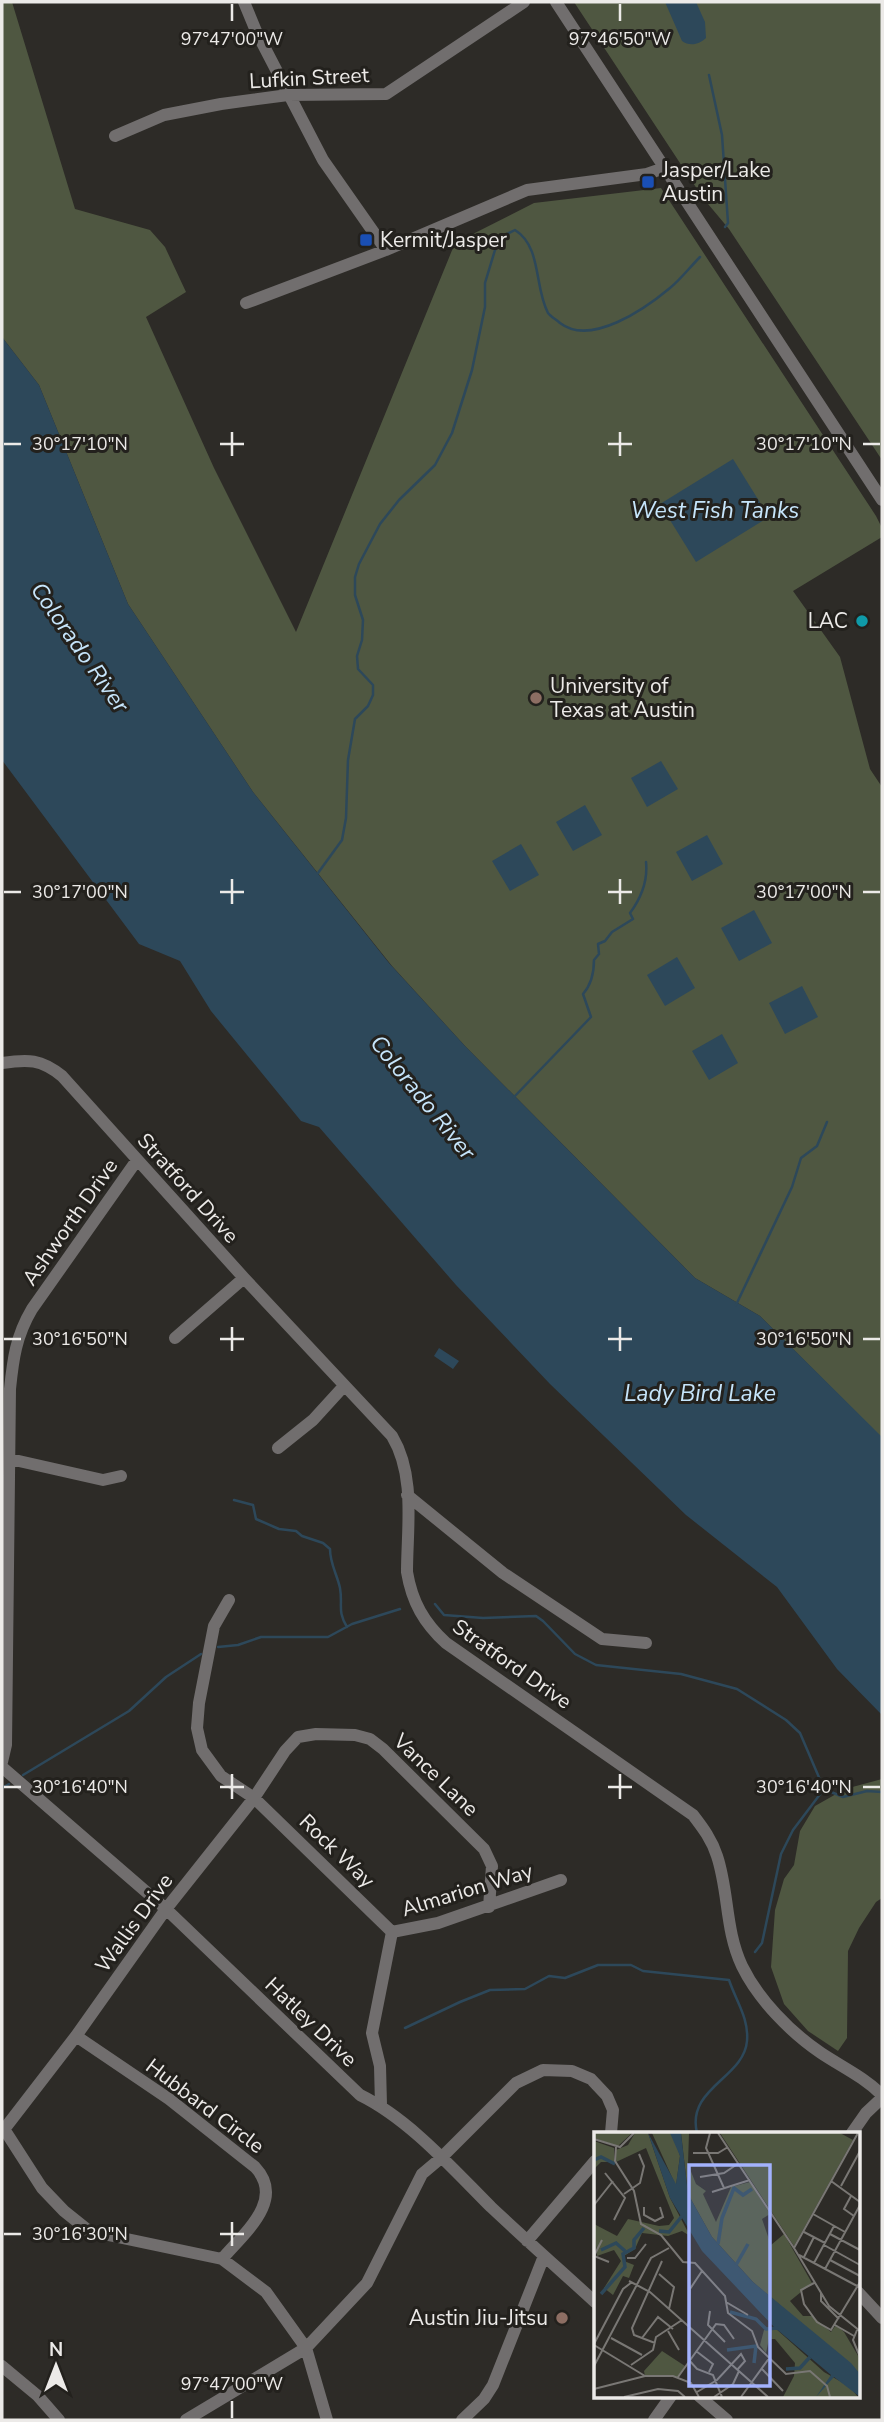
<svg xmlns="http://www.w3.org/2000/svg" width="884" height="2422" viewBox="0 0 884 2422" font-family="'Nunito Sans',sans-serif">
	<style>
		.green { fill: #4f5741 }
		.water { fill: #2d485a }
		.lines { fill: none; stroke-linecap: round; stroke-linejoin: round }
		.stream { stroke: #2d485a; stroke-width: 2.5 }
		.minor { stroke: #716e6e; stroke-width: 12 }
		.ticks { fill: none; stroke: #eceae8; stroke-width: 2.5 }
		.transit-dot { fill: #1a4fb4; stroke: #23211d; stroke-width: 2.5 }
		.culture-dot { fill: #0f9aa8; stroke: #23211d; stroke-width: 2.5 }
		.education-dot { fill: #8d6e63; stroke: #23211d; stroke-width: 2.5 }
		.labels { text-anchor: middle; stroke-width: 6; stroke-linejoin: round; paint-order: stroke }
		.street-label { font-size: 21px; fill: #eceae8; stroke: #23211d }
		.poi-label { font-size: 21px; fill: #eceae8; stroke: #23211d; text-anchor: start }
		.water-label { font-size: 23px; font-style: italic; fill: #c6e5fb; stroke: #23211d }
		.inset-river { fill: none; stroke: #2d485a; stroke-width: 3.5 }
		.inset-road { fill: none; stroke: #797774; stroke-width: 2 }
		.view { fill: #a3b2fd; fill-opacity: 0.15; stroke: #a3b2fd; stroke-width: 3.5 }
		.inset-edge { fill: none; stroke: #eceae8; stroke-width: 3.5 }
		.ticks-label { font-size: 18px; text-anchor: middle; fill: #eceae8; stroke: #23211d; stroke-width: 6; stroke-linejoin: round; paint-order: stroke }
	</style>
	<rect width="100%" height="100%" fill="#2d2b27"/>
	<!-- green -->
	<path class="green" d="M2 2H12L75 209 150 230 165 247 186 292 146 317 214 468 296 632 455 243 534 203 661 188 876 516 882 528V537L793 591 840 657 870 769 882 787V1438L760 1316 695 1278 465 1046 392 966 253 792 128 604 39 385 2 337Z
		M574 2H882V460L729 229 703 198Z
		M882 1779V1898L876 1902 859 1928 848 1951 847 2038 838 2051 808 2031 784 2004 771 1967 775 1910 784 1879 794 1865 800 1831 815 1806 845 1789Z"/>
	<!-- water -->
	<path class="water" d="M665 2H696L705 22 706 38C700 44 690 47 682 41Z
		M2 337 39 385 128 604 253 792 389 963 465 1046 695 1278 760 1316 882 1437V1715L837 1669 777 1587 686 1515 550 1384 456 1285 319 1127 301 1121 211 1011 180 961 139 944 2 760Z
		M733 459 769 517 696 562 660 504Z
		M661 761 678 789 647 807 631 778Z
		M585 805 602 835 573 851 556 822Z
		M707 835 723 864 692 881 676 852Z
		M521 844 539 875 510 891 492 861Z
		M754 910 772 943 739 961 721 928Z
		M677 957 695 988 665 1006 647 975Z
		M802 986 818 1017 785 1034 769 1003Z
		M722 1034 738 1063 709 1080 692 1051Z
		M439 1348 459 1361 453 1369 434 1356Z"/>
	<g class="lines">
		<!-- stream -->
		<path class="stream" d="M709 75 722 135 728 223 725 227
			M318 873 342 840 346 818 348 760 355 719 368 706 373 695V685L358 669 357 656 362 640 363 620 355 595V577L359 564 380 524 399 500 435 465 452 433 472 370 485 307V283L495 250 505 235 515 230C542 247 534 287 548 313 551 317 557 320 560 323 591 347 646 308 670 288 681 279 690 267 700 257
			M514 1097 591 1017 583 994C591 985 594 972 594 960L599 954 598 944 605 941 612 932 633 919 630 913C641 898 648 881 646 862
			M736 1305 792 1187 801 1158 817 1146 827 1122
			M234 1500 253 1505 256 1519 279 1529 296 1531 302 1536 323 1543 330 1549C330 1564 337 1574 340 1588 343 1605 337 1611 347 1627
			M435 1604 444 1615 483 1618 536 1616 543 1621 575 1654 596 1665 681 1674 737 1689 786 1720 800 1733 824 1789 843 1797 867 1791 882 1792
			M218 1647 238 1645 261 1637H328L352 1624 400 1609
			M23 1775 129 1711 166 1677 201 1654
			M2 1788 9 1784
			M755 1952 762 1943 781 1854 793 1830 824 1789
			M405 2028 460 2002 490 1990 525 1989 549 1976 565 1978 598 1965H631L643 1971 729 1980C736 2001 749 2018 747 2041 744 2078 686 2088 697 2133"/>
		<!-- minor -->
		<path class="minor" d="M244 2 256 31 323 160 386 250
			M556 2 882 500
			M115 136 164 115 221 104 288 95 386 94 524 2
			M246 303 386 250 527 190 647 174 664 168
			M2 1063C28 1059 41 1059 62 1076L244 1278 392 1436C416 1476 407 1528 407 1572 412 1602 424 1623 446 1643L693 1815C703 1828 712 1840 717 1856 729 1892 725 1930 742 1966 758 1999 790 2032 821 2053 842 2067 864 2077 882 2095
			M175 1338 244 1278
			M278 1448 313 1420 344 1386
			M10 1459 103 1480 121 1476
			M407 1495 503 1573 602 1639 646 1643
			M229 1600 214 1626 199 1703 197 1728 202 1750 221 1776 254 1798 392 1932
			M2 1762 6 1745 10 1389C13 1359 16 1336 32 1309L137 1160
			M2 1767 166 1909 360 2095C409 2119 452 2168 491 2207 525 2239 560 2270 595 2302
			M392 1932 438 1923 561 1880
			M76 2036 169 2099 255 2167C286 2200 244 2233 222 2259
			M381 2105 380 2066 372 2033 392 1932
			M4 2129 42 2188 64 2211 89 2231 222 2259 266 2292 306 2348 327 2420
			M2 2132 76 2036 166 1909 254 1798 285 1751 298 1737 316 1734 355 1735 370 1739 383 1749 484 1849 492 1866 489 1907
			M852 2133 866 2113 882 2098
			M527 2241 595 2161
			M858 2292 882 2318
			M2 2366 38 2396 59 2420
			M699 2396 727 2420
			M186 2420 306 2348 367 2283 422 2174 441 2158 516 2083 543 2070 572 2071 591 2079 607 2096 613 2110 611 2133
			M462 2420 484 2399 493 2385 544 2256
			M654 2420 671 2396"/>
	</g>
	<!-- ticks -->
	<path class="ticks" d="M232 4V21M620 4V21M232 432V456M620 432V456M4 444H21M220 444H244M608 444H632M863 444H880M232 879V904M620 879V904M4 892H21M220 892H244M608 892H632M863 892H880M232 1327V1351M620 1327V1351M4 1339H21M220 1339H244M608 1339H632M863 1339H880M232 1774V1799M620 1774V1799M4 1787H21M220 1787H244M608 1787H632M863 1787H880M232 2222V2246M4 2234H21M220 2234H244M232 2401V2418"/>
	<!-- markers -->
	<g class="transit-dot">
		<rect x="641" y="175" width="14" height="14" rx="3.5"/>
		<rect x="359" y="233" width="14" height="14" rx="3.5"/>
	</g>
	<circle class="culture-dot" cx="862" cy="621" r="7"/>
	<g class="education-dot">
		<circle cx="536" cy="698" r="7"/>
		<circle cx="562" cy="2318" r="7"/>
	</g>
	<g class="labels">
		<!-- street labels -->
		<g class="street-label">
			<text transform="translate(309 78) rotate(-3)" y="7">Lufkin Street</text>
			<text transform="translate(188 1188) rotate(48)" y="7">Stratford Drive</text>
			<text transform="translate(70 1222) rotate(-55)" y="7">Ashworth Drive</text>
			<text transform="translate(512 1664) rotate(35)" y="7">Stratford Drive</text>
			<text transform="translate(436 1775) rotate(44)" y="7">Vance Lane</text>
			<text transform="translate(337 1851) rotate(44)" y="7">Rock Way</text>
			<text transform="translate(467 1890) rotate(-17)" y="7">Almarion Way</text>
			<text transform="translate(134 1923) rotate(-54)" y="7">Wallis Drive</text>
			<text transform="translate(311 2022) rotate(44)" y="7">Hatley Drive</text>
			<text transform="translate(205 2106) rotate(37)" y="7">Hubbard Circle</text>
		</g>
		<!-- poi labels -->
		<g class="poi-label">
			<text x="662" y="177">Jasper/Lake<tspan x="662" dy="24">Austin</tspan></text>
			<text x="380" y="247">Kermit/Jasper</text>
			<text x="848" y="628" text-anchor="end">LAC</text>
			<text x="550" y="693">University of<tspan x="550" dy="24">Texas at Austin</tspan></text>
			<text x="548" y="2325" text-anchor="end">Austin Jiu-Jitsu</text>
		</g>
		<!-- water labels -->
		<g class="water-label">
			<text x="715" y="518">West Fish Tanks</text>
			<text transform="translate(80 647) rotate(55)" y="8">Colorado River</text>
			<text transform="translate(423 1097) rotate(51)" y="8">Colorado River</text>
			<text x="700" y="1401">Lady Bird Lake</text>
		</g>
	</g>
	<!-- overview -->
	<g transform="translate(594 2132)">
		<rect width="266" height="266" fill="#2d2b27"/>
		<path d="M0 1H38L24 14 0 6ZM41 1H54L76 66 96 104 88 99 74 104 48 101 41 117 30 124V129L40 133 35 146 29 144 19 163 10 156 27 129 20 118 3 124 0 92 23 104 34 87 65 94 75 93 80 86 52 16 22 30V18L34 13ZM58 1H76L81 6 86 24 82 54ZM87 1H95L94 32 102 52 112 59 109 62 122 90 137 55 156 50 176 82 168 87 177 113 190 102 218 151 196 169 209 184H218L237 200 242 193 250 200 266 227V242L159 150 118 105 94 62ZM126 1H246L259 8 200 114ZM0 9 20 16V30H7L0 37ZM180 195 230 240 256 255 264 265H189L200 244 201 231 181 207H175L172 221 166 213 170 198ZM68 219 91 234 84 245 51 244 50 239Z" fill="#4f5741"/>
		<path d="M54 1 82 52 86 24 76 1H87L94 62 118 105 159 150 257 231 266 242V265L240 245 222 265 237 243 180 195 108 119 76 66Z" fill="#2d485a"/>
		<path class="inset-river" d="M0 28 7 25 21 32M65 99 75 100 88 84M124 112 128 86 140 56 149 63 158 57M7 118 22 111 31 119M142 133 154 112M7 162 31 135 29 122 40 116V108L50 96M136 180 162 187 172 197 184 196M133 218 162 214 160 231M192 237 206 236 216 225"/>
		<path class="inset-road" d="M116 1 112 16 130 56M124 1 200 116 264 1M0 7 26 15 40 1M22 15 21 29 40 59 47 92 67 103 89 130 101 131 131 164 134 181 158 199 164 215 192 242 216 239 233 254 236 265M99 21H124L134 15M11 41 31 66 20 88M106 45 130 41 145 31M237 49 266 70M247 54 266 19M118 60 156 48M30 62 46 51 50 34 45 22M257 64 250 77 260 84M0 73 19 49M50 75V83L61 89 69 85 66 75M219 82 251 100M210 100 231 111M236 102 266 118M8 108 0 124 15 130M230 113 266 133M200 116 235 174 266 199M205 123 265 155M210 125 220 105M33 126H41L52 112M236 128 266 144M220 131 240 94M231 137 266 73M65 142 80 155 75 177M35 149 56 160 174 265M220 151 207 158 210 172 223 190 237 198 266 150M227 161V169L245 187M132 170 154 183M116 179 114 193 131 210M241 193 260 204M95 194 96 157 108 139M263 198 259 208 266 225M74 199 85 218M17 206 48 223M48 206 64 185 79 197M61 211 40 203 38 196 68 129M0 212 29 157 38 150M0 213 51 244M102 219 119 232 115 240M95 228 103 237 119 243 128 265M37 233 59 218 62 205 88 188M0 234 57 126 75 116M167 236 189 259M84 245 122 192 130 193 140 207M0 257 51 244H79L97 251 105 265M103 260 123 248 147 222 151 229 143 238M30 265 64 257 84 259 91 265M120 265 139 252 145 239M147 265 176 225"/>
		<path class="view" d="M95 33H176V254H95Z"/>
		<rect width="266" height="266" class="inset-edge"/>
	</g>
	<g class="ticks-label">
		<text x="232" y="45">97°47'00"W</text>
		<text x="620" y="45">97°46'50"W</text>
		<text x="80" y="450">30°17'10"N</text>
		<text x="804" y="450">30°17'10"N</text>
		<text x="80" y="898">30°17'00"N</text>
		<text x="804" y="898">30°17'00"N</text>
		<text x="80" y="1345">30°16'50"N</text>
		<text x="804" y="1345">30°16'50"N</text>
		<text x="80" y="1793">30°16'40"N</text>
		<text x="804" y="1793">30°16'40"N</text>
		<text x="80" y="2240">30°16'30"N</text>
		<text x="232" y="2390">97°47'00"W</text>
	</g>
	<!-- border -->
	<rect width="884" height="2422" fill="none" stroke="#eceae8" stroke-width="7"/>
	<!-- north arrow -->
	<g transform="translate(56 2366)" stroke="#23211d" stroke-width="5" paint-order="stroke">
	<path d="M0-5L12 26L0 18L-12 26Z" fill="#eceae8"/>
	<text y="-10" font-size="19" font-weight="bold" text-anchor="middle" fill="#eceae8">N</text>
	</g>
</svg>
